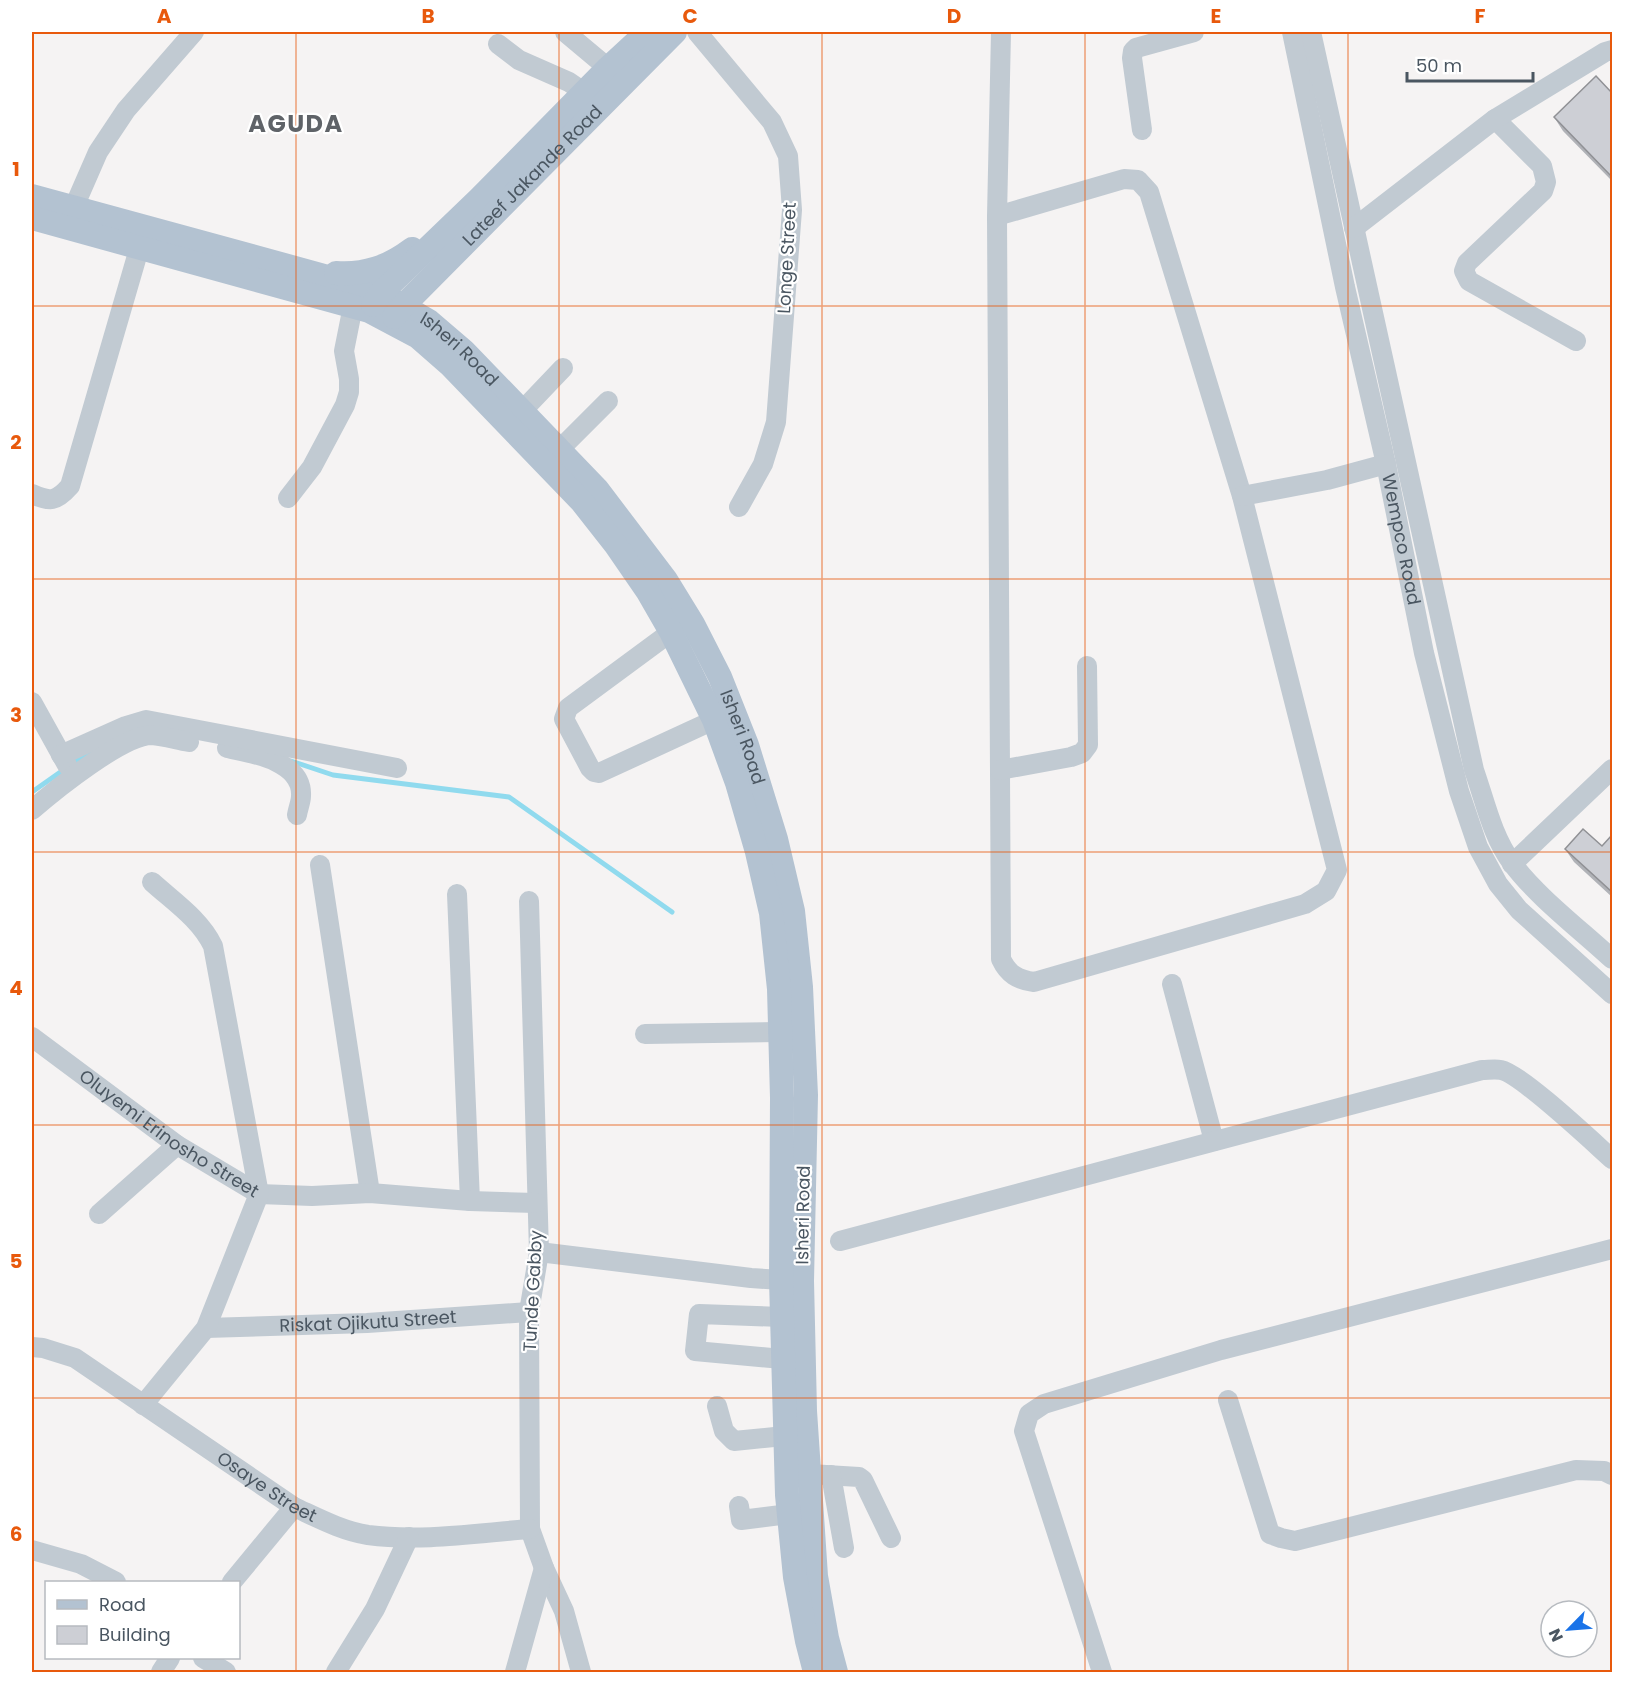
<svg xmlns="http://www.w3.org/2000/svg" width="1644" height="1704" viewBox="0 0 1644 1704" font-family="Poppins,sans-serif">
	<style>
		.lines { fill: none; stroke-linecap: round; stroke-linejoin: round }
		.stream { stroke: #90daee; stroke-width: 5 }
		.minor { stroke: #c1cad2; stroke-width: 20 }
		.major { stroke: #b3c2d1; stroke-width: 24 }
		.wall { fill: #b0b2b7 }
		.building { fill: #cdcfd5; stroke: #909195; stroke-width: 1.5 }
		.grid { fill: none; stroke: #e8590c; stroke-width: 1.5; stroke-opacity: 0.55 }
		.labels { text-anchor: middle; stroke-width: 4.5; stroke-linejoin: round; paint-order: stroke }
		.street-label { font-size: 18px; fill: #4a5661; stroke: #fff }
		.district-label { font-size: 24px; font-weight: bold; letter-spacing: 1.5px; fill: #5f6368; stroke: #fff }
		.neatline { fill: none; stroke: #e8590c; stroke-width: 2 }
		.grid-label { font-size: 20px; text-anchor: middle; font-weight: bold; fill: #e8590c }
	</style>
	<rect width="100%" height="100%" fill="#f5f3f3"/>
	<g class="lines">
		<!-- stream -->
		<path class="stream" d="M291 761 333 775 509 797 672 912
			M32 792 79 759 96 750"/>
		<!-- minor -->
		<g class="minor">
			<path d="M565 32 608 68"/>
			<path d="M697 32 772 122 788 156 792 210 776 422 763 464 739 507"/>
			<path id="s1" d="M1292 32 1345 287 1386 464 1424 653 1459 791 1478 847 1498 884 1519 910 1612 994"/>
			<path d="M1311 32 1474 770C1485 801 1492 836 1512 863 1536 896 1582 931 1612 959"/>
			<path d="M498 44 519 60 569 82 585 93"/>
			<path d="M1495 119 1542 166 1546 182 1543 191 1467 263 1464 271 1469 281 1576 341"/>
			<path d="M1142 130 1132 58 1133 51 1136 48 1194 32"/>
			<path d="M74 207 98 152 126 110 194 32"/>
			<path d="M997 216 1124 179 1138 180 1149 192 1242 496 1337 870 1326 891 1305 904 1034 982C1018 980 1008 974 1001 959L997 216 1001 32"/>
			<path d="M1354 228 1495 119 1605 52 1612 50"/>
			<path d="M522 411 563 368"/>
			<path d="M559 450 608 401"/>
			<path d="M32 494C50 502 56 502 70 486L139 249"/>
			<path d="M1242 496 1327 480 1386 464"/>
			<path d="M288 498 312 467 345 405 349 392V379L344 351 353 306"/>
			<path d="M671 632 568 708 564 719 590 768 594 772 599 773 714 720"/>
			<path d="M32 702 67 765"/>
			<path d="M227 748C252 753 303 761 301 796 301 802 298 808 297 815"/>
			<path d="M61 755 126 726 146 720 397 768"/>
			<path d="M1000 770 1071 757 1082 753 1088 745 1087 666"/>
			<path d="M32 810C55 790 123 735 152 735 164 736 177 740 189 742"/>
			<path d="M1512 864 1612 769"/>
			<path d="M320 865 370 1193"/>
			<path d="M457 894 470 1201"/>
			<path d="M529 901 539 1252 529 1312 530 1529 544 1568 564 1611 581 1672"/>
			<path d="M1172 984 1214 1141"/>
			<path d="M645 1034 779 1032"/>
			<path id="s2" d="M32 1037 177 1145 259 1194 312 1196 370 1193 470 1201 536 1203"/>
			<path d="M99 1214 177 1145"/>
			<path d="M840 1241 1482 1070C1488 1070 1495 1069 1501 1070 1521 1074 1593 1142 1612 1159"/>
			<path d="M539 1252 751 1278 781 1280"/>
			<path d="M781 1317 699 1314 695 1351 782 1359"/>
			<path id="s3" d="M206 1328 367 1323 529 1312"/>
			<path id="s4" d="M32 1347 43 1348 75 1358 294 1507C318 1518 342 1531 368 1535 422 1542 477 1533 530 1529"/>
			<path d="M1228 1400 1270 1534 1281 1538 1295 1541 1576 1470 1604 1471 1612 1475"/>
			<path d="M143 1405 206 1328 259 1194 213 946C200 919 174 902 152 882"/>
			<path d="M717 1406 724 1431 734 1441 784 1436"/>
			<path d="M810 1474 859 1477 863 1480 891 1538"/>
			<path d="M831 1475 844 1548"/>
			<path d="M739 1506 741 1520 789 1514"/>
			<path d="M32 1550 81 1564 116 1582"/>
			<path d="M232 1582 294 1507"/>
			<path d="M203 1658 226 1672"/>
			<path d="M161 1672 170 1658"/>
			<path d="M336 1672 375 1609 409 1537"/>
			<path d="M515 1672 544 1568"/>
			<path d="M1102 1672 1024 1431 1029 1414 1044 1404 1221 1350 1612 1249"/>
		</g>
		<!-- major -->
		<g class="major">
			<path id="s5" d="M32 196 328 277 381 293 429 321 464 351 597 489 666 580 693 624 720 677 747 745 776 839 793 911 801 987 806 1095 802 1281 805 1411 816 1576 827 1638 836 1672"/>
			<path d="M32 218 369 311 418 337 450 365 582 502 615 544 648 592 671 632 714 720 737 783 757 852 771 913 779 989 782 1098 781 1280 787 1495 795 1577 807 1641 815 1672"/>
			<path d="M336 273C365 275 388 267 412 249"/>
			<path d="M373 305 381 293 479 199 608 68 647 32"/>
			<path id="s6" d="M394 317 404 305 675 32"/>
		</g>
	</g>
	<!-- wall -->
	<path class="wall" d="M1612 93V181L1563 131 1554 117Z
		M1612 835V897L1574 862 1565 849 1602 846Z"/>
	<!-- building -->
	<path class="building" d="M1596 76 1612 93V177L1554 117Z
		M1583 829 1602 846 1612 835V892L1565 849Z"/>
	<!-- grid -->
	<path class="grid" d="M296 32V1672M559 32V1672M822 32V1672M1085 32V1672M1348 32V1672M32 306H1612M32 579H1612M32 852H1612M32 1125H1612M32 1398H1612"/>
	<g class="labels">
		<!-- street labels -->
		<g class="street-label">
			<text dy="6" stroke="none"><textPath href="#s6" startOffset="198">Lateef Jakande Road</textPath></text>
			<text transform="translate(787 258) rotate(-87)" y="6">Longe Street</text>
			<text dy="6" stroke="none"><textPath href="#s5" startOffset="459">Isheri Road</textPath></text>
			<text dy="6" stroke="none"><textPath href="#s1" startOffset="519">Wempco Road</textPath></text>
			<text dy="6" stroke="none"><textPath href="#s5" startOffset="945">Isheri Road</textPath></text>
			<text dy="6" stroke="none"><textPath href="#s2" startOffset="168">Oluyemi Erinosho Street</textPath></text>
			<text transform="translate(803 1215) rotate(-89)" y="6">Isheri Road</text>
			<text transform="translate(533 1291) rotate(-87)" y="6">Tunde Gabby</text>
			<text dy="6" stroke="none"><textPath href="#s3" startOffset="162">Riskat Ojikutu Street</textPath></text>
			<text dy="6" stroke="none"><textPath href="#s4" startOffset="276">Osaye Street</textPath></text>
		</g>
		<!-- district labels -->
		<g class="district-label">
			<text x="296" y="132">AGUDA</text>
		</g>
	</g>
	<!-- border -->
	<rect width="1644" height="1704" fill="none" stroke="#ffffff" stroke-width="66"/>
	<!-- legend -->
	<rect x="45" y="1581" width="195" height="78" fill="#ffffff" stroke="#b7bbc0" stroke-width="1.5"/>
	<rect x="57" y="1600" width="30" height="9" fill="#b3c2d1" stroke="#b7bbc0" stroke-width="1.5"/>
	<text x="99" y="1611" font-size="18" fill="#4a5661">Road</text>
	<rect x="57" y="1626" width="30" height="18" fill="#cdcfd5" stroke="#b7bbc0" stroke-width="1.5"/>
	<text x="99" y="1641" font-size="18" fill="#4a5661">Building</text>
	<!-- north arrow -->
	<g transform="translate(1569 1629) rotate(245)"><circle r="28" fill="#ffffff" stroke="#b7bbc0" stroke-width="1.5"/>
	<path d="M0-4.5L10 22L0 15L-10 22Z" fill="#1a73e8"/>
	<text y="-9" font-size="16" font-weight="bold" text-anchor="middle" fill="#4a5661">N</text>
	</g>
	<!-- scale -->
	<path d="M1407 72v9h126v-9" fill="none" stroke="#4a5661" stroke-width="3"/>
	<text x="1416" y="72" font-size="18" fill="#4a5661" stroke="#ffffff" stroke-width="4.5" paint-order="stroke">50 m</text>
	<rect x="33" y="33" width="1578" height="1638" class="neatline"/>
	<g class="grid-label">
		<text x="164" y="23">A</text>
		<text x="428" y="23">B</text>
		<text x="690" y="23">C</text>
		<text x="954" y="23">D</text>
		<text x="1216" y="23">E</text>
		<text x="1480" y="23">F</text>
		<text x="16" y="176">1</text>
		<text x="16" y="449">2</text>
		<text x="16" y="722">3</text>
		<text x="16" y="995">4</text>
		<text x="16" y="1268">5</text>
		<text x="16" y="1541">6</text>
	</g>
</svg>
